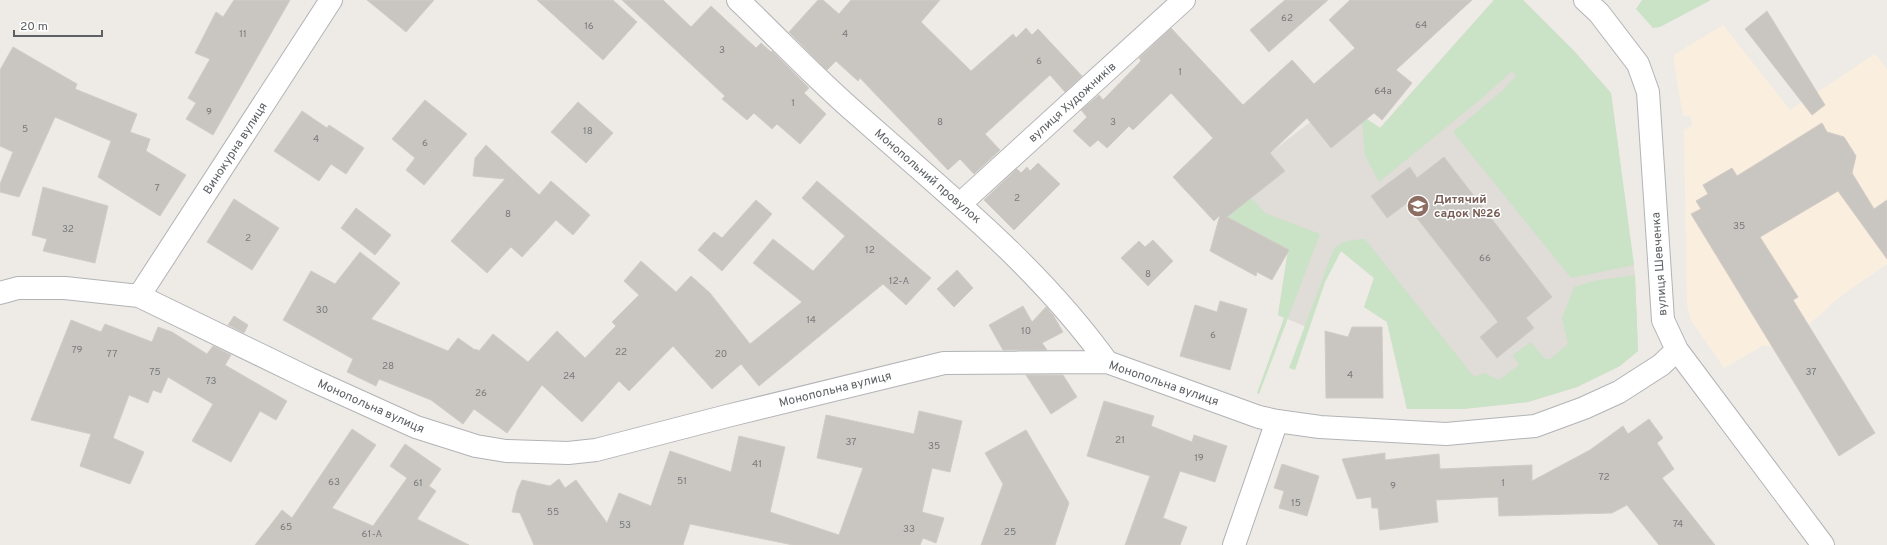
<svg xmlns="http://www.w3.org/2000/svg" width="1887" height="545" viewBox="0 0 1887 545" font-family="Overpass,sans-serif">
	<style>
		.commercial { fill: #faefdf }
		.education { fill: #e0dcd7 }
		.green { fill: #cae2c5 }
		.building { fill: #c9c6c2; stroke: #d2cbc5 }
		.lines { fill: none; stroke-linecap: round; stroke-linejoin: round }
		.minor-casing { stroke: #b1b3b6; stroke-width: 24 }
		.minor { stroke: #fff; stroke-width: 22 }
		.labels { text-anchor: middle; stroke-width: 3; stroke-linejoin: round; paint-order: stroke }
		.number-label { font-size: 10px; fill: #787a7c }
		.street-label { font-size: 12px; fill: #5d6164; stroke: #fff }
		.education-label { font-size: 12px; font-weight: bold; fill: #785e54; stroke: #fff; text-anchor: start }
	</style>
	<rect width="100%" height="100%" fill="#eeebe6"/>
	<!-- commercial -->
	<path class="commercial" d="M1723 25 1790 110 1875 54 1887 69V264L1842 295 1808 325 1772 347 1764 345 1724 368 1691 320 1687 304 1684 130 1692 126 1691 117 1683 115 1674 63V55L1677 53Z"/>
	<!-- education -->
	<path class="education" d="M1494 0H1523L1574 51 1611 93 1635 275 1638 351 1620 366 1577 387 1528 402 1463 409H1407L1387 322 1364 307 1374 278 1341 251 1325 282 1309 328 1278 315 1288 250 1216 211 1270 153 1339 100 1380 128Z"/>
	<!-- green -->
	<path class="green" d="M1494 0H1523L1574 51 1611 93 1634 265 1571 278 1453 132 1503 90 1516 76 1512 71 1482 98 1379 182 1365 155 1362 121 1339 100 1380 128Z
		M1642 0H1711L1660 27 1653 28 1636 9Z
		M1235 180 1265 213 1320 234 1259 394 1257 393 1284 318 1278 315 1288 250 1216 211Z
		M1365 239 1474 377 1484 373 1499 380 1519 365 1513 355 1531 342 1545 359H1550L1568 344 1562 318 1574 287 1594 281 1635 275 1638 351 1620 366 1577 387 1528 402 1463 409H1407L1387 322 1364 307 1374 278 1341 251 1325 282 1295 370 1289 368 1333 251C1341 240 1352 240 1365 239Z"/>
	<!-- building -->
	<path class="building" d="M234 0H290L213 135 186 119 196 103 188 98 210 59 195 53 216 12 223 17Z
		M367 0H434L406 32Z
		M537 0H613L637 22 603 60Z
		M622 0H663L691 27 711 6 756 48 761 43 771 52 772 51 809 88 804 93 826 114 800 144 777 124 772 129 754 113 747 120 722 99 725 96Z
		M818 0H823L839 14 851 0H940L921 22 971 71 1013 34 1016 38 1026 28 1032 35 1038 29 1082 76 1065 92 1050 75 985 134 1000 150 974 174 960 159 948 170 860 78 858 81 836 61 827 70 789 32Z
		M1285 0H1328L1269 52 1250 30Z
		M1350 0H1472L1396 70 1412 83 1382 120 1374 113 1331 148 1307 118 1270 153 1285 171 1227 217 1289 250 1272 280 1257 272 1256 276 1210 251 1220 215 1214 221 1173 177 1213 138 1171 93 1133 130 1129 126 1107 148 1098 140 1090 147 1073 131 1087 117 1081 110 1099 95 1103 100 1141 61 1139 58 1171 28 1243 105 1292 60 1314 84 1355 48 1329 20Z
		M1767 11 1825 105 1812 115 1745 29Z
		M13 47 77 84 75 89 137 114 130 132 150 139 146 151 186 175 160 216 98 177 111 141 55 117 19 197 0 192V184L13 152 0 146V70Z
		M425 100 467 134 424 185 406 170 415 158 392 139Z
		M578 102 613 133 586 163 551 132Z
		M302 111 327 128 329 125 364 148 346 174 331 164 319 181 274 151Z
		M1822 123 1827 132 1844 137 1856 156 1852 173 1874 209 1887 200V259L1838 191 1760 237 1798 297 1793 300 1875 433 1839 456 1691 214 1701 209 1696 201 1708 194 1703 185 1732 168 1737 176Z
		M486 145 539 195 551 181 590 215 573 235 556 220 522 257 511 247 487 273 451 241 505 179 473 176 475 158Z
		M1444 157 1552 297 1526 318 1534 328 1497 358 1480 337 1498 322 1406 204 1387 218 1371 196 1410 167 1417 178Z
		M1038 163 1060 184 1014 230 984 200 1017 169 1021 173 1027 167 1030 171Z
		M817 181 931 278 906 305 883 284 759 386 741 364 712 389 673 346 629 391 619 381 582 422 542 385 507 433 474 409 463 424 431 400 379 379 376 386 347 372 353 359 283 320 311 271 335 284 360 252 400 283 371 319 448 351 458 338 475 350 476 349 479 351 493 334 528 362 557 331 585 358 616 326 612 322 639 295 624 281 641 261 676 292 691 276 710 293 750 344 802 302 753 263 773 239 813 271 845 236 802 198Z
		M43 187 108 206 95 263 43 251 47 239 32 235Z
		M234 199 279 228 252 270 207 242Z
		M756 200 772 214 722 271 698 250 714 232 722 238Z
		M356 208 391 235 375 255 341 228Z
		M1153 240 1173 261 1148 286 1121 258 1139 241 1145 247Z
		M957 270 973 288 954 307 937 289Z
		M1220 301 1247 309 1230 370 1180 356 1195 305 1217 312Z
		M1023 306 1032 322 1046 307 1053 315 1063 332 1042 343 1047 350H1003L989 325Z
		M234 316 248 325 244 333 228 325Z
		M71 320 101 332 105 324 152 342 158 327 172 332 207 354 213 346 231 355 225 365 287 401 276 420 260 411 231 462 192 441 213 404 168 377 161 393 153 390 148 403 129 395 113 438 144 452 130 484 80 466 91 434 31 420Z
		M1352 327H1382L1383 398H1326L1325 331 1348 337Z
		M1026 375H1063L1077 397 1051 414Z
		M1104 401 1154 416 1151 426 1192 442 1194 435 1227 446 1215 482 1180 471 1163 518 1187 527 1180 545H1125L1150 476 1087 456Z
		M919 411 962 421 950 472 932 468 922 512 944 518 936 543 923 538 920 545H793L690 524 683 545H534L520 513 512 512 517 491 522 480 550 486 559 479 565 488 576 480 607 523 619 493 651 506 670 451 731 472 739 436 785 447 770 512 839 535 863 468 817 458 826 415 914 434Z
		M1649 419 1663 438 1657 443 1674 469 1662 478 1715 545H1659L1627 505 1612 513 1499 516 1498 497 1436 500 1438 522 1380 530 1378 508H1372L1371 497 1357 499 1342 459 1385 453V460L1439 454 1440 469 1532 465V481L1590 450 1623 426 1628 434Z
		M352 429 376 445 332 508 373 526 407 478 390 466 405 444 441 469 429 486 436 491 417 519 469 545H255L282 510 292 518Z
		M1026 430 1069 503 1055 545H981L1003 484 985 453Z
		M1282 464 1319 476 1307 516 1279 508 1284 491 1274 488Z"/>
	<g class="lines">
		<!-- minor casing -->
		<g class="minor-casing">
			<path id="minor" d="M738 0C778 38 816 79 858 115 946 193 1038 266 1107 362
				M1585 0 1599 13 1638 64 1648 92 1663 320 1677 350 1823 545
				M960 204 1184 0
				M0 293 18 288H65L139 296 310 379 416 427 476 446 506 451 568 453 596 450 727 416 944 363 1107 362 1259 417 1277 421 1320 427 1446 434 1535 426 1584 408 1619 392 1661 365 1677 350
				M139 296 331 0
				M1234 545 1277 421"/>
		</g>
		<!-- minor -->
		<use href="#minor" class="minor"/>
	</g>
	<!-- icons -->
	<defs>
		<g id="school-disc" transform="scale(1.15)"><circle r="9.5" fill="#8d6e63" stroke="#fff"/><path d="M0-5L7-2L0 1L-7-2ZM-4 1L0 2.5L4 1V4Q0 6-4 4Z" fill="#fff"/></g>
	</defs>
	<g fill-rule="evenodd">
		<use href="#school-disc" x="1418" y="206"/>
	</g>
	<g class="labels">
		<!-- number labels -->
		<g class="number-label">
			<text x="1287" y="21">62</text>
			<text x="1421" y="28">64</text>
			<text x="589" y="29">16</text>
			<text x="243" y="37">11</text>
			<text x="845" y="37">4</text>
			<text x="722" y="53">3</text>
			<text x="1039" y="64">6</text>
			<text x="1180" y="75">1</text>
			<text x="1383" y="94">64а</text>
			<text x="793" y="106">1</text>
			<text x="209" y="115">9</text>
			<text x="940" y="125">8</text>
			<text x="1113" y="125">3</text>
			<text x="25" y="132">5</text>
			<text x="588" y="134">18</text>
			<text x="316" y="142">4</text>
			<text x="425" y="146">6</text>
			<text x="157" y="191">7</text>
			<text x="1017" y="201">2</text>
			<text x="508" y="217">8</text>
			<text x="1739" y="229">35</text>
			<text x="68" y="232">32</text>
			<text x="248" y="241">2</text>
			<text x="870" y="253">12</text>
			<text x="1485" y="261">66</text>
			<text x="1148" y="277">8</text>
			<text x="899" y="284">12-А</text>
			<text x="322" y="313">30</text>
			<text x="811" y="323">14</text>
			<text x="1026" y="334">10</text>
			<text x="1213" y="338">6</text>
			<text x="77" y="353">79</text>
			<text x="621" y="355">22</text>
			<text x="112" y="357">77</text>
			<text x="721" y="357">20</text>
			<text x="388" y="369">28</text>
			<text x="155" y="375">75</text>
			<text x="1811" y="375">37</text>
			<text x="1350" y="378">4</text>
			<text x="569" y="379">24</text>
			<text x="211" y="384">73</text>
			<text x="481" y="396">26</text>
			<text x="1120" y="443">21</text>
			<text x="851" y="445">37</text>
			<text x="934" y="449">35</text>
			<text x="1199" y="461">19</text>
			<text x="757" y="467">41</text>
			<text x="1604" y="480">72</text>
			<text x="682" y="484">51</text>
			<text x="334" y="485">63</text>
			<text x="418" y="486">61</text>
			<text x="1503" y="486">1</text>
			<text x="1393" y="489">9</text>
			<text x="1296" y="506">15</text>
			<text x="553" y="515">55</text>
			<text x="1678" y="527">74</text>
			<text x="625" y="528">53</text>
			<text x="286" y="530">65</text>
			<text x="909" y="532">33</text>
			<text x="1010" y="535">25</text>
			<text x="372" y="537">61-А</text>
		</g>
		<!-- street labels -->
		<g class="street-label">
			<text transform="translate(1072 102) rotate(-42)" y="4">вулиця Художників</text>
			<text transform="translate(235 148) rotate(-57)" y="4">Винокурна вулиця</text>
			<text transform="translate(928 176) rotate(41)" y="4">Монопольний провулок</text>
			<text transform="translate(1659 264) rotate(-94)" y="4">вулиця Шевченка</text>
			<text transform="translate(1164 383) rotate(19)" y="4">Монопольна вулиця</text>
			<text transform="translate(835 389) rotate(-14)" y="4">Монопольна вулиця</text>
			<text transform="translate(371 406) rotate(24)" y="4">Монопольна вулиця</text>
		</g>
		<!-- education labels -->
		<g class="education-label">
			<text x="1434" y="203">Дитячий<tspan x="1434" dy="14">садок №26</tspan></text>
		</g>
	</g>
	<!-- scale -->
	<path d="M14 30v6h88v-6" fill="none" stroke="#5d6164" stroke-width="2"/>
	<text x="20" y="30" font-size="12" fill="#5d6164" stroke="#ffffff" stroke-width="3" paint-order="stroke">20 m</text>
</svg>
